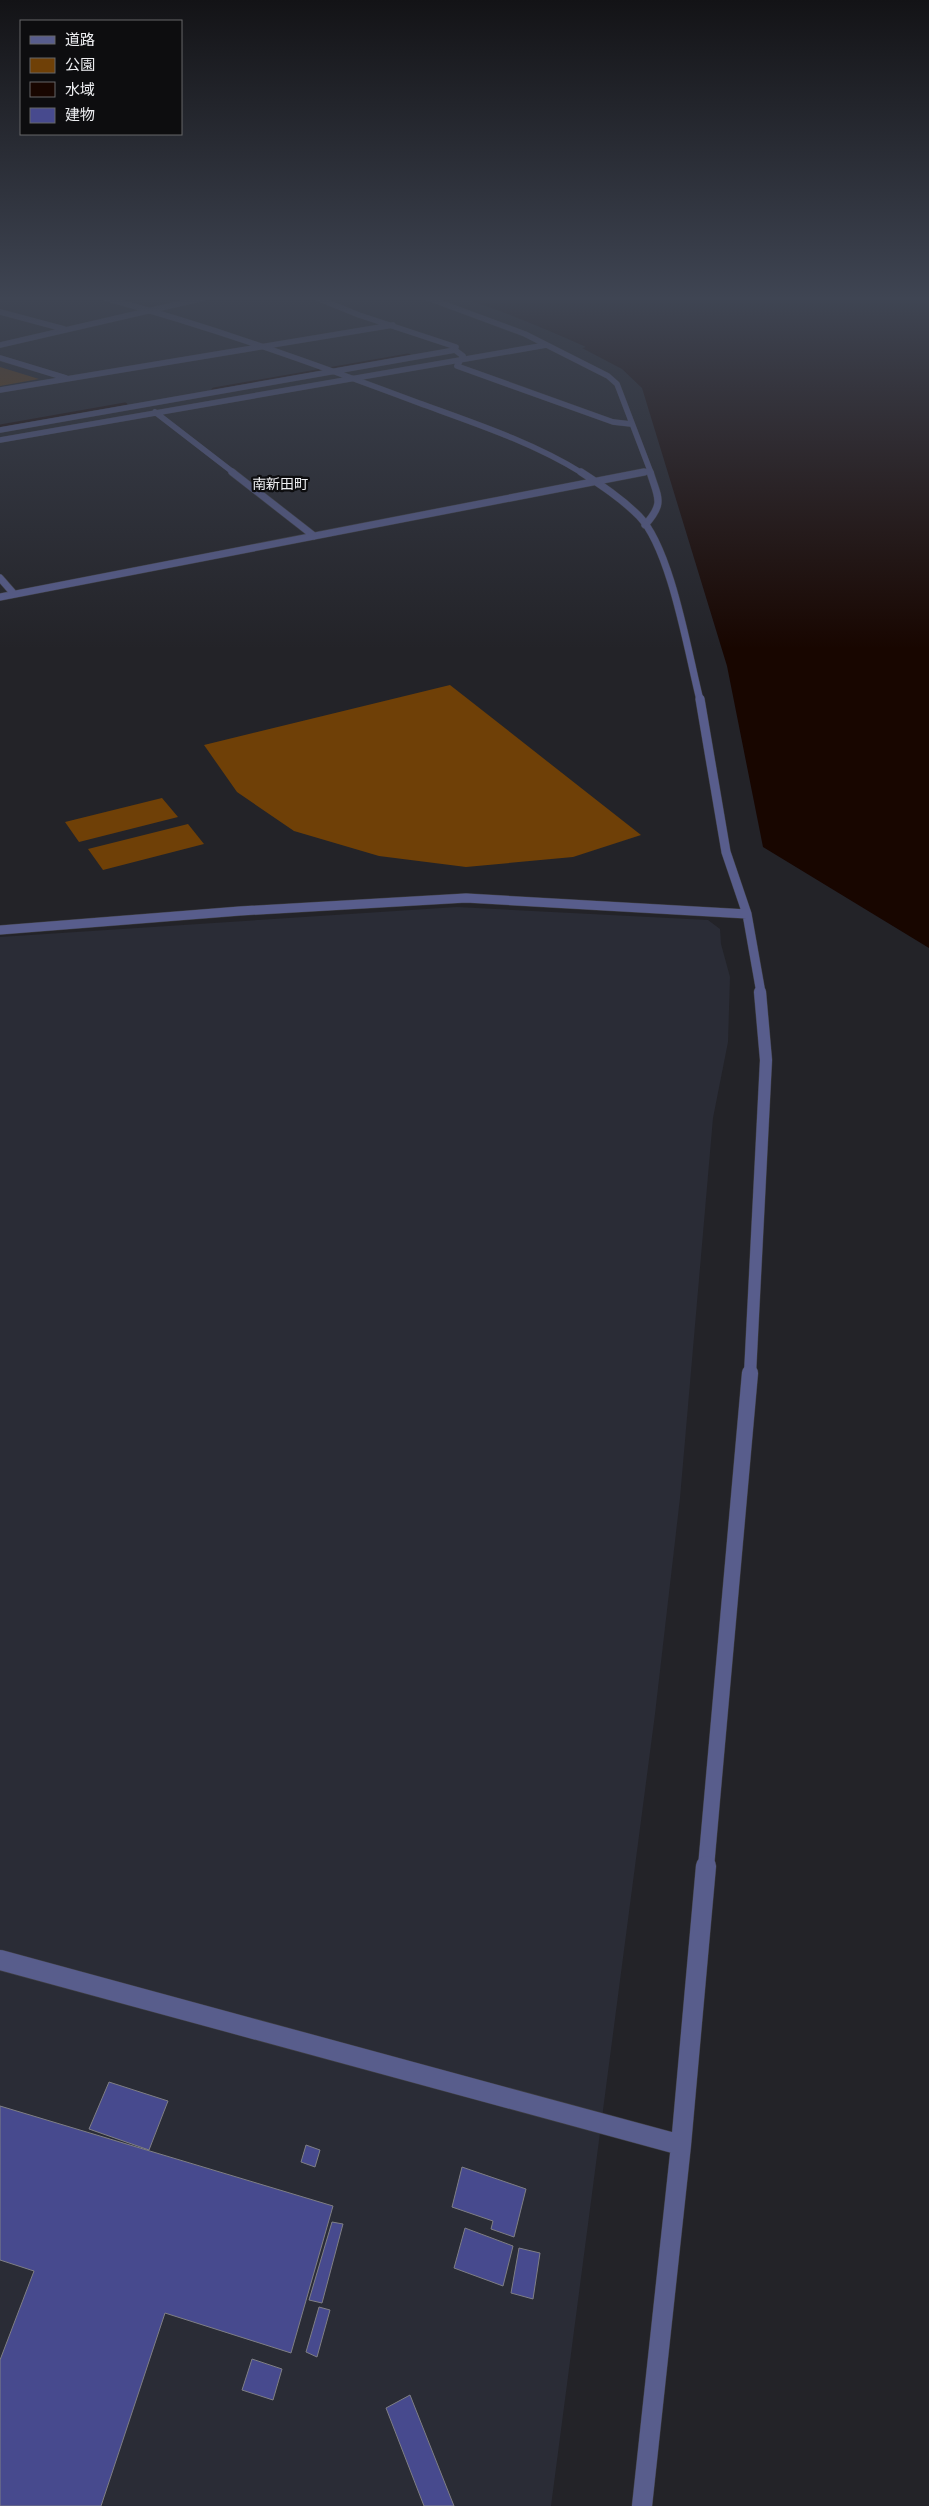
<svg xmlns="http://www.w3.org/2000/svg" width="929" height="2506" viewBox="0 0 929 2506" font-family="Ubuntu,'Noto Sans JP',sans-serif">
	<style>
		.built { fill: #2a2c36 }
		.green { fill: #6f4007 }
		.water { fill: #180600 }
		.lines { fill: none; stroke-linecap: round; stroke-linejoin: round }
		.stream { stroke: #180600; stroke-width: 5 }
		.building { fill: #474a8e; stroke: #7f7f85 }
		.minor-far5-casing { stroke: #3f3f44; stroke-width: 6 }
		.minor-far4-casing { stroke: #3f3f44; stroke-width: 8 }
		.minor-far3-casing { stroke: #3f3f44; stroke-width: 10 }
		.minor-far2-casing { stroke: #3f3f44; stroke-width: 13 }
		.minor-far1-casing { stroke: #3f3f44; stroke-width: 17 }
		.minor-casing { stroke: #3f3f44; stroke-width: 21 }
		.minor-far5 { stroke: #585d8c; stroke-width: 5.5 }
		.minor-far4 { stroke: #585d8c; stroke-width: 7 }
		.minor-far3 { stroke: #585d8c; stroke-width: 9 }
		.minor-far2 { stroke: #585d8c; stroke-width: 12 }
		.minor-far1 { stroke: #585d8c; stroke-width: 16 }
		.minor { stroke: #585d8c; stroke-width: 20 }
		.labels { text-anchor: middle; stroke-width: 4.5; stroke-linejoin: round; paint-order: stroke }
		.far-quarter-label { font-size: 14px; fill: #edeef1; stroke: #0d0d0f }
	</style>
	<rect width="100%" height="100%" fill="#232328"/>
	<!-- built -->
	<path class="built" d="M457 907 708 920 720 929 721 944 730 977 728 1042 713 1118 680 1498 655 1714 551 2506H0V937Z"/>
	<!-- green -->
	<path class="green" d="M0 367 39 379 0 386Z
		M450 685 641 835 573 857 466 867 379 856 294 831 237 792 204 745Z
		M162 798 178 817 79 842 65 822Z
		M188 824 204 844 103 870 88 849Z"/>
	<!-- water -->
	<path class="water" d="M461 298H929V948L763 847 727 666 642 388 622 369 582 348 586 347C548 330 504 311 461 298Z"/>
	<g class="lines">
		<!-- stream -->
		<path class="stream" d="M214 390 408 356
			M0 427 125 405"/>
	</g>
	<!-- building -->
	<path class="building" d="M109 2082 168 2101 149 2150 89 2129Z
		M0 2106 333 2206 291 2353 165 2313 101 2506H0V2360L34 2271 0 2260Z
		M306 2145 320 2150 315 2167 301 2162Z
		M462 2167 526 2189 514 2237 491 2229 493 2221 452 2207Z
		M332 2222 343 2224 322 2303 309 2300Z
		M465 2228 513 2246 503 2286 454 2268Z
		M519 2248 540 2253 533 2299 511 2293Z
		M319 2307 330 2310 317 2357 306 2352Z
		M252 2359 282 2369 273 2400 242 2390Z
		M410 2395 454 2506H424L386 2408Z"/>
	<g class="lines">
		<!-- minor-far5 casing -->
		<g class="minor-far5-casing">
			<path id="minor-far5" d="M105 298C212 327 315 364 419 403 474 423 532 442 582 473
				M317 298 359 315 456 347 455 350 463 356 457 366 613 422 631 424
				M428 298 525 334 608 376 617 384 651 473
				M0 312 64 329
				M0 345 204 298
				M0 358 66 378
				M0 390 393 325
				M155 412 234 473
				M0 430 455 350
				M0 440 546 345
				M637 473 650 471"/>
		</g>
		<!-- minor-far4 casing -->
		<g class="minor-far4-casing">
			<path id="minor-far4" d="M232 472 314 536
				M581 472C601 485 621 498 639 516 671 549 688 653 700 700
				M645 525C665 503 658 498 650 472
				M0 578 14 594
				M0 597 644 472"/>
		</g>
		<!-- minor-far3 casing -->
		<g class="minor-far3-casing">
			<path id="minor-far3" d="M700 699 726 852 747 914 761 993
				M0 930 240 911 466 898 747 914"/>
		</g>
		<!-- minor-far2 casing -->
		<g class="minor-far2-casing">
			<path id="minor-far2" d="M750 1374 766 1060 760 992"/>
		</g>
		<!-- minor-far1 casing -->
		<g class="minor-far1-casing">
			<path id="minor-far1" d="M706 1867 750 1373"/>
		</g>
		<!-- minor casing -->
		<g class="minor-casing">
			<path id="minor" d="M0 1960 681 2145
				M642 2506 681 2145 706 1866"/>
		</g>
		<!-- minor-far5 -->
		<use href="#minor-far5" class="minor-far5"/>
		<!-- minor-far4 -->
		<use href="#minor-far4" class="minor-far4"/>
		<!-- minor-far3 -->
		<use href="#minor-far3" class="minor-far3"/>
		<!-- minor-far2 -->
		<use href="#minor-far2" class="minor-far2"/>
		<!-- minor-far1 -->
		<use href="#minor-far1" class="minor-far1"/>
		<!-- minor -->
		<use href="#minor" class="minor"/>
	</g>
	<!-- sky -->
	<linearGradient id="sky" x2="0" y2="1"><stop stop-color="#131316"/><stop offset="0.46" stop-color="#3f4553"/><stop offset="1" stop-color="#3f4553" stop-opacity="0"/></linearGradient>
	<rect width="929" height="649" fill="url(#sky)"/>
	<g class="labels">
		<!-- far-quarter labels -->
		<g class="far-quarter-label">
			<text x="280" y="489">南新田町</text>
		</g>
	</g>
	<!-- legend -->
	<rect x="20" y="20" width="162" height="115" fill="#0d0d0f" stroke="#676769"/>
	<rect x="30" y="36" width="25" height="8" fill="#585d8c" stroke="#676769"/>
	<text x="65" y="45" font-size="15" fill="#edeef1">道路</text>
	<rect x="30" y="58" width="25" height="15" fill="#6f4007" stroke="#676769"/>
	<text x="65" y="70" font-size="15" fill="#edeef1">公園</text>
	<rect x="30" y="82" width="25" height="15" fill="#180600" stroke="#676769"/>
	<text x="65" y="95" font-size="15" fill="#edeef1">水域</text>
	<rect x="30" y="108" width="25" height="15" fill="#474a8e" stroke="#676769"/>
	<text x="65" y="120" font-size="15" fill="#edeef1">建物</text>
</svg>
